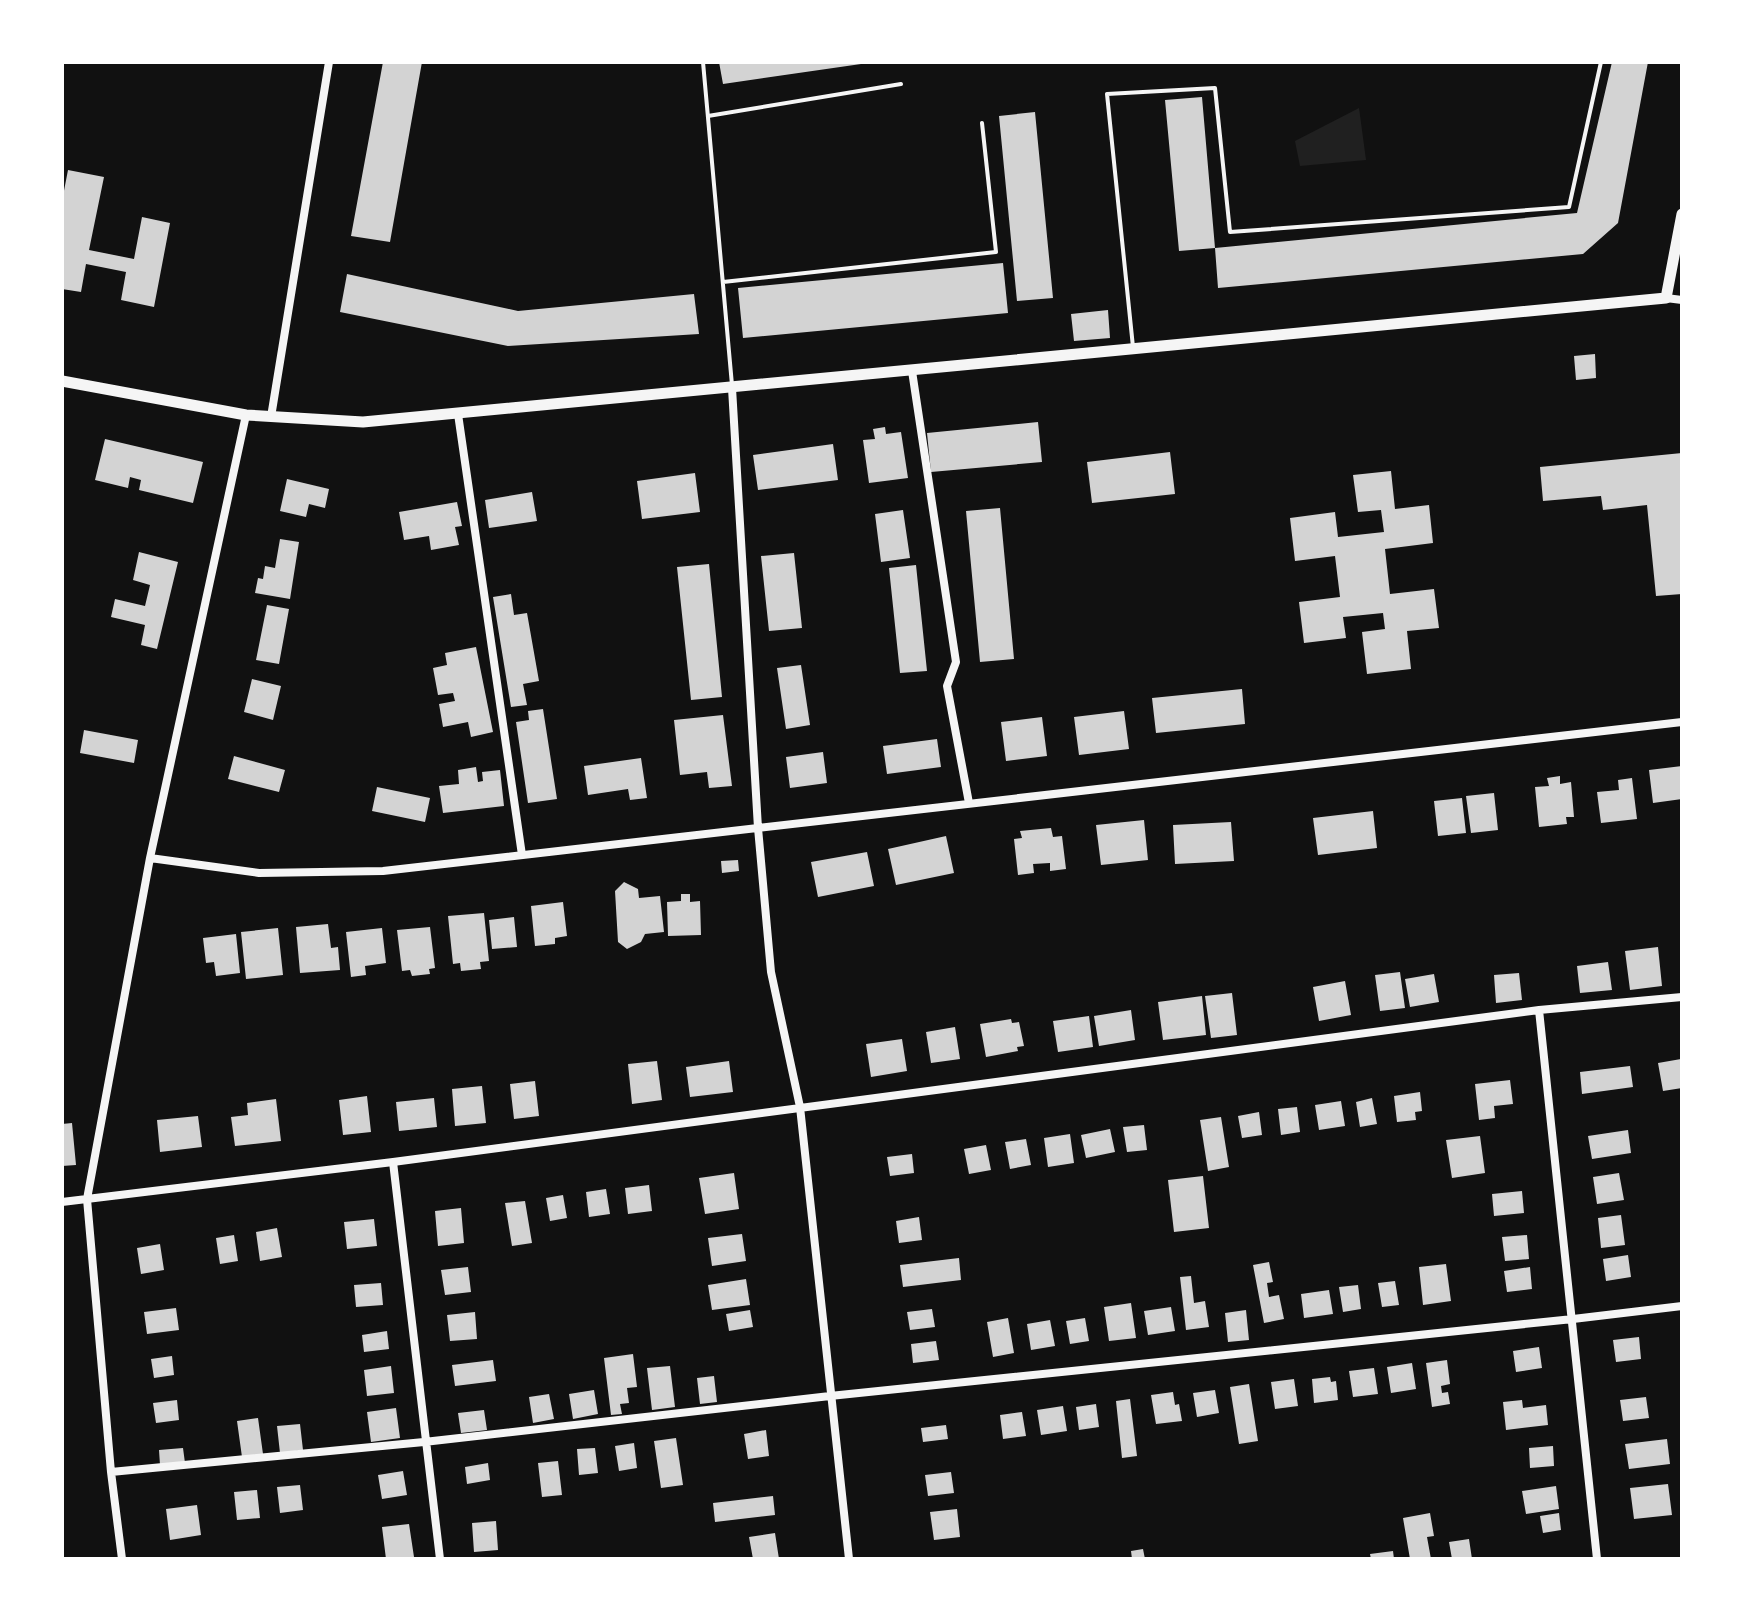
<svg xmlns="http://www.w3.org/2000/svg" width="1744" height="1621" viewBox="0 0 1744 1621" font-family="Manrope,sans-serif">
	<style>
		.green { fill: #202020 }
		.building { fill: #d3d3d3 }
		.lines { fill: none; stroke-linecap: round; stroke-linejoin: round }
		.service { stroke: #f5f5f5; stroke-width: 4 }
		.minor { stroke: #f5f5f5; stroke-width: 8 }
		.secondary { stroke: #f5f5f5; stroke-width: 11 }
	</style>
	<rect width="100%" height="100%" fill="#111"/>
	<!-- green -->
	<path class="green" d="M1359 108 1366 160 1300 166 1295 141Z"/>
	<!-- building -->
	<path class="building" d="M383 62H422L390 242 351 236Z
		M719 62H861V64L723 84Z
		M1612 62H1648L1618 223 1583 254 1218 288 1215 248 1577 213Z
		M1202 97 1215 248 1179 251 1165 100Z
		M1035 112 1053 298 1017 301 999 116Z
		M68 170 104 177 89 250 134 259 142 217 170 223 154 307 121 300 126 272 86 264 81 292 62 289V201Z
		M1003 263 1008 313 743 338 738 288Z
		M347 274 518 311 694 294 699 334 508 346 340 312Z
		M1108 310 1110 338 1074 341 1071 314Z
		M1595 354 1596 378 1576 380 1574 356Z
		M1038 422 1042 462 931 472 927 433Z
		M885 427 886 434 901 432 908 478 869 483 863 440 875 439 873 429Z
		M105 439 203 462 193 503 139 490 141 480 130 477 128 488 95 480Z
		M833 444 838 480 758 490 753 455Z
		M1170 452 1175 494 1092 503 1087 462Z
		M1682 453V594L1656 596 1647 505 1603 510 1601 496 1543 501 1540 467Z
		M1391 471 1395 509 1429 505 1433 543 1385 549 1390 594 1434 589 1439 628 1407 631 1411 669 1367 674 1362 632 1385 629 1383 613 1343 617 1346 638 1304 643 1299 602 1340 597 1335 556 1295 561 1290 518 1335 512 1338 537 1384 532 1381 510 1358 512 1353 475Z
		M695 473 700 512 642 519 637 481Z
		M287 479 329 489 325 508 309 504 306 517 280 511Z
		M532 492 537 521 489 528 485 500Z
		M457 502 462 526 455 527 459 545 431 550 429 536 404 540 399 512Z
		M1000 508 1014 659 980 662 966 511Z
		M903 510 910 558 881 562 875 514Z
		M280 539 299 542 290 599 255 593 258 578 263 579 265 566 275 568Z
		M139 552 178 562 157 649 141 645 145 625 111 617 115 599 145 606 150 585 133 580Z
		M794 553 802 628 769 631 761 556Z
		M709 564 722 697 691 700 677 567Z
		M916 565 927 671 900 673 889 568Z
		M511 594 514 615 527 613 539 681 523 684 527 705 511 707 493 597Z
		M267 605 289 609 279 664 256 660Z
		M476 647 493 732 471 737 468 722 443 727 439 704 455 701 453 693 438 695 433 668 447 665 445 653Z
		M801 665 810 725 786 729 777 668Z
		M252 679 281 686 273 720 244 712Z
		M1242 689 1245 724 1156 733 1152 698Z
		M543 709 557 799 528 803 516 722 529 720 528 711Z
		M1124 711 1129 749 1079 755 1074 717Z
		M723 715 732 786 709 788 707 772 680 775 674 720Z
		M1042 717 1047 756 1006 761 1001 722Z
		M84 730 138 740 134 763 80 753Z
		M937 739 941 767 887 774 883 746Z
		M823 752 827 783 790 788 786 757Z
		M234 756 285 770 279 792 228 779Z
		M641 758 647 798 630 800 628 789 588 795 584 766Z
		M1682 766V799L1653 803 1649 770Z
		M476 767 478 782 483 781 482 772 500 770 504 806 443 813 439 786 459 784 458 770Z
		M1560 776V784L1571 782 1574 817H1566L1567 824 1539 827 1535 787 1549 786 1547 778Z
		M1632 778 1637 819 1601 823 1597 792 1619 790 1618 780Z
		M377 787 430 798 425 822 372 811Z
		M1494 793 1498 830 1471 833 1466 796Z
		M1462 798 1466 833 1438 836 1434 801Z
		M1373 811 1377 848 1318 855 1313 818Z
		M1144 820 1148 860 1101 865 1096 825Z
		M1231 822 1234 861 1175 864 1173 825Z
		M1051 828 1053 837 1062 836 1066 869 1050 871V863L1033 864 1034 873 1018 875 1014 839 1022 838 1020 831Z
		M946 836 954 873 896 885 888 849Z
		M867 852 874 886 818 897 811 862Z
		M738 860 739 871 722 873 721 861Z
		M624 882 638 889 639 898 660 896 664 932 645 934 641 942 627 949 618 942 615 891Z
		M681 894H690V902L700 901 701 935 668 936 667 902 681 901Z
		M563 902 567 936 555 938V944L535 946 531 906Z
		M484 913 489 961 480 962 481 969 461 971 460 963 453 964 448 916Z
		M514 917 517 947 492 949 489 920Z
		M328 924 331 948 338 947 340 970 300 973 296 927Z
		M430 927 435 968 429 969 430 974 412 976 410 970 402 971 397 930Z
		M278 928 283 975 246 979 241 932Z
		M382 928 386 963 365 966 366 975 351 977 346 932Z
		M236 934 240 973 216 976 214 962 206 963 203 938Z
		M1658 947 1662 986 1630 990 1625 951Z
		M1608 962 1612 990 1580 993 1577 966Z
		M1400 972 1405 1008 1380 1011 1375 975Z
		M1519 973 1522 1000 1496 1003 1494 975Z
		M1434 974 1439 1002 1410 1007 1405 979Z
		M1345 981 1351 1015 1319 1021 1313 987Z
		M1232 993 1237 1035 1211 1038 1205 996Z
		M1202 996 1206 1035 1163 1040 1158 1002Z
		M1131 1010 1135 1040 1099 1046 1094 1016Z
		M1089 1016 1093 1047 1058 1052 1053 1021Z
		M1011 1019 1012 1023 1019 1022 1024 1046 1017 1047 1018 1051 986 1057 980 1024Z
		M955 1027 960 1059 931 1063 926 1032Z
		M902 1039 907 1071 871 1077 866 1044Z
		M1681 1059 1682 1088 1663 1091 1658 1063Z
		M657 1061 662 1100 632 1104 628 1064Z
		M729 1061 733 1092 690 1097 686 1067Z
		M1630 1066 1633 1087 1582 1094 1580 1072Z
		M1510 1080 1513 1104 1494 1106 1495 1118 1479 1120 1475 1084Z
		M535 1081 539 1116 514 1119 510 1084Z
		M482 1086 486 1123 455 1126 452 1089Z
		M1420 1092 1422 1111 1415 1112 1416 1120 1397 1122 1394 1096Z
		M367 1096 371 1132 343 1135 339 1100Z
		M434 1098 437 1127 399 1131 396 1102Z
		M1372 1098 1377 1124 1360 1127 1356 1102Z
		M276 1099 281 1141 235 1146 231 1117 248 1115 247 1103Z
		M1341 1101 1345 1126 1319 1130 1315 1105Z
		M1297 1107 1300 1132 1281 1135 1278 1109Z
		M1259 1112 1262 1135 1242 1138 1238 1116Z
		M198 1116 202 1147 160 1152 157 1120Z
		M1221 1117 1229 1167 1208 1171 1200 1120Z
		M72 1123 76 1165 62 1166V1124Z
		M1144 1125 1147 1150 1127 1152 1123 1127Z
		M1110 1129 1115 1152 1086 1158 1081 1135Z
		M1628 1130 1631 1153 1592 1159 1588 1136Z
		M1070 1134 1074 1163 1048 1167 1044 1138Z
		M1480 1136 1485 1173 1452 1178 1446 1140Z
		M1026 1139 1031 1165 1010 1169 1005 1142Z
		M986 1145 991 1170 969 1174 964 1149Z
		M912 1154 914 1173 890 1176 887 1157Z
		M734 1173 739 1209 705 1214 699 1178Z
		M1619 1173 1624 1200 1597 1204 1593 1177Z
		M1203 1176 1209 1228 1174 1232 1168 1180Z
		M649 1185 652 1211 628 1214 625 1188Z
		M606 1189 610 1214 589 1217 586 1192Z
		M1522 1191 1524 1213 1494 1216 1492 1194Z
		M563 1195 567 1218 550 1221 546 1198Z
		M525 1201 532 1243 512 1246 505 1203Z
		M461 1208 464 1243 438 1246 435 1211Z
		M1621 1215 1625 1245 1601 1248 1598 1218Z
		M919 1217 922 1240 899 1243 896 1221Z
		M374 1219 377 1246 347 1249 344 1222Z
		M277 1228 282 1257 260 1261 256 1232Z
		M742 1234 746 1261 712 1266 708 1238Z
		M234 1235 238 1261 220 1264 216 1238Z
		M1527 1235 1529 1259 1505 1261 1502 1237Z
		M160 1244 164 1270 141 1274 137 1248Z
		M1628 1255 1631 1277 1606 1281 1603 1259Z
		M959 1258 961 1280 903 1287 900 1265Z
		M1269 1262 1273 1282 1267 1283 1269 1297 1279 1295 1284 1319 1264 1323 1253 1265Z
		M1446 1264 1451 1301 1423 1305 1419 1267Z
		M468 1267 471 1292 445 1295 441 1270Z
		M1530 1267 1532 1289 1507 1292 1504 1271Z
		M1191 1276 1194 1303 1205 1301 1209 1327 1186 1330 1180 1277Z
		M746 1279 750 1305 712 1310 708 1285Z
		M1395 1281 1399 1305 1382 1307 1378 1283Z
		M381 1283 383 1305 356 1307 354 1285Z
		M1358 1285 1361 1309 1343 1312 1339 1287Z
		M1329 1290 1333 1314 1304 1318 1301 1294Z
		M1131 1303 1136 1338 1109 1341 1104 1307Z
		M1171 1307 1175 1331 1148 1335 1144 1311Z
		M176 1308 179 1330 147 1334 144 1312Z
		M932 1309 935 1327 910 1330 907 1312Z
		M750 1310 753 1327 729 1331 726 1314Z
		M1246 1310 1249 1340 1228 1342 1225 1313Z
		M475 1312 477 1339 450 1341 447 1315Z
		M1008 1318 1014 1353 993 1357 987 1322Z
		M1085 1318 1089 1341 1070 1344 1066 1321Z
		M1050 1320 1055 1346 1031 1350 1027 1324Z
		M387 1331 389 1349 364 1352 362 1335Z
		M1639 1337 1641 1359 1616 1362 1613 1340Z
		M936 1341 939 1360 913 1363 911 1344Z
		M1539 1347 1542 1368 1516 1372 1513 1351Z
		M633 1354 637 1387 627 1388 629 1403 620 1404 622 1414 611 1415 604 1358Z
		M172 1356 174 1375 154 1378 151 1359Z
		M493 1360 496 1381 455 1386 452 1365Z
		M1447 1360 1450 1384 1441 1386 1442 1393 1448 1392 1450 1404 1432 1407 1426 1363Z
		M1412 1363 1416 1389 1391 1393 1387 1367Z
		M391 1366 394 1393 367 1396 364 1370Z
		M670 1366 675 1407 652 1410 647 1368Z
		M1374 1368 1378 1394 1353 1397 1349 1371Z
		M714 1376 717 1402 700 1404 697 1378Z
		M1330 1377 1331 1382 1336 1381 1338 1400 1314 1403 1312 1379Z
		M1294 1379 1298 1406 1275 1409 1271 1382Z
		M1249 1384 1258 1441 1239 1444 1230 1387Z
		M594 1390 598 1414 573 1419 569 1394Z
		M1215 1390 1219 1413 1197 1417 1193 1393Z
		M1173 1392 1175 1405 1179 1404 1182 1421 1156 1424 1151 1395Z
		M549 1394 554 1419 533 1423 529 1397Z
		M1646 1397 1649 1418 1623 1421 1620 1400Z
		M1130 1399 1137 1456 1122 1458 1116 1401Z
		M177 1400 179 1420 156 1423 153 1403Z
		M1522 1400 1523 1408 1546 1405 1548 1425 1506 1430 1503 1402Z
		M1096 1404 1099 1427 1079 1430 1076 1407Z
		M1063 1406 1067 1431 1041 1435 1037 1410Z
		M396 1408 400 1438 371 1442 367 1412Z
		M484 1410 487 1430 461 1433 458 1413Z
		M1022 1412 1026 1436 1003 1439 1000 1415Z
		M258 1418 263 1454 242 1457 237 1421Z
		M300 1424 303 1450 280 1453 277 1426Z
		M946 1425 948 1439 923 1442 921 1428Z
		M766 1430 769 1456 748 1459 744 1434Z
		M676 1438 683 1485 661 1488 654 1441Z
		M1667 1439 1670 1464 1629 1469 1625 1444Z
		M634 1443 637 1468 619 1471 615 1446Z
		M1553 1446 1554 1466 1530 1468 1529 1448Z
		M183 1448 185 1463 160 1465 159 1450Z
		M595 1448 598 1473 579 1475 577 1449Z
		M558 1461 562 1495 542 1497 538 1463Z
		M488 1463 490 1480 467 1484 465 1467Z
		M403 1471 407 1495 382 1499 378 1475Z
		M951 1472 954 1493 928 1496 925 1475Z
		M1668 1484 1672 1515 1634 1519 1630 1488Z
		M300 1485 303 1510 280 1513 277 1487Z
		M1556 1486 1559 1509 1526 1514 1522 1491Z
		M257 1490 260 1518 237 1520 234 1492Z
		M773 1496 775 1515 715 1522 713 1503Z
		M197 1505 201 1535 170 1540 166 1509Z
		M957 1509 960 1537 934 1540 930 1512Z
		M1430 1513 1434 1536 1427 1537 1431 1559H1410L1403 1518Z
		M1559 1513 1561 1530 1543 1533 1540 1516Z
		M496 1521 498 1550 474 1552 472 1523Z
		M409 1524 414 1557 386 1559 382 1527Z
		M775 1533 779 1559H753L749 1537Z
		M1469 1539 1472 1559H1452L1449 1542Z
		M1143 1549 1145 1559H1132L1131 1551Z
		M1393 1551 1394 1559H1371L1370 1554Z"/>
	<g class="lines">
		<!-- service -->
		<path class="service" d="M703 62 732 385
			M708 116 901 84
			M723 282 996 252 982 123
			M1133 347 1107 94 1215 88 1230 232 1569 207 1601 62"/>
		<!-- minor -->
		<path class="minor" d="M1666 298 1682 300
			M912 371 956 662 947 686 969 803
			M732 388 758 828 771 972 800 1107 849 1559
			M458 414 522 855
			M271 417 329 62
			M150 858 259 873 383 871 1682 722
			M1539 1010 1597 1559
			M393 1162 440 1559
			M62 1202 393 1162 1539 1010 1682 997
			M111 1472 424 1442 830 1396 1573 1319 1682 1306
			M122 1559 111 1472 87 1199 150 858 246 415"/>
		<!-- secondary -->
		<path class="secondary" d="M62 381 246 415 363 422 1666 298 1682 214"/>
	</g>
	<!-- border -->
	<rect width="1744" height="1621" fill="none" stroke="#ffffff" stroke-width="128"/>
</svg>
